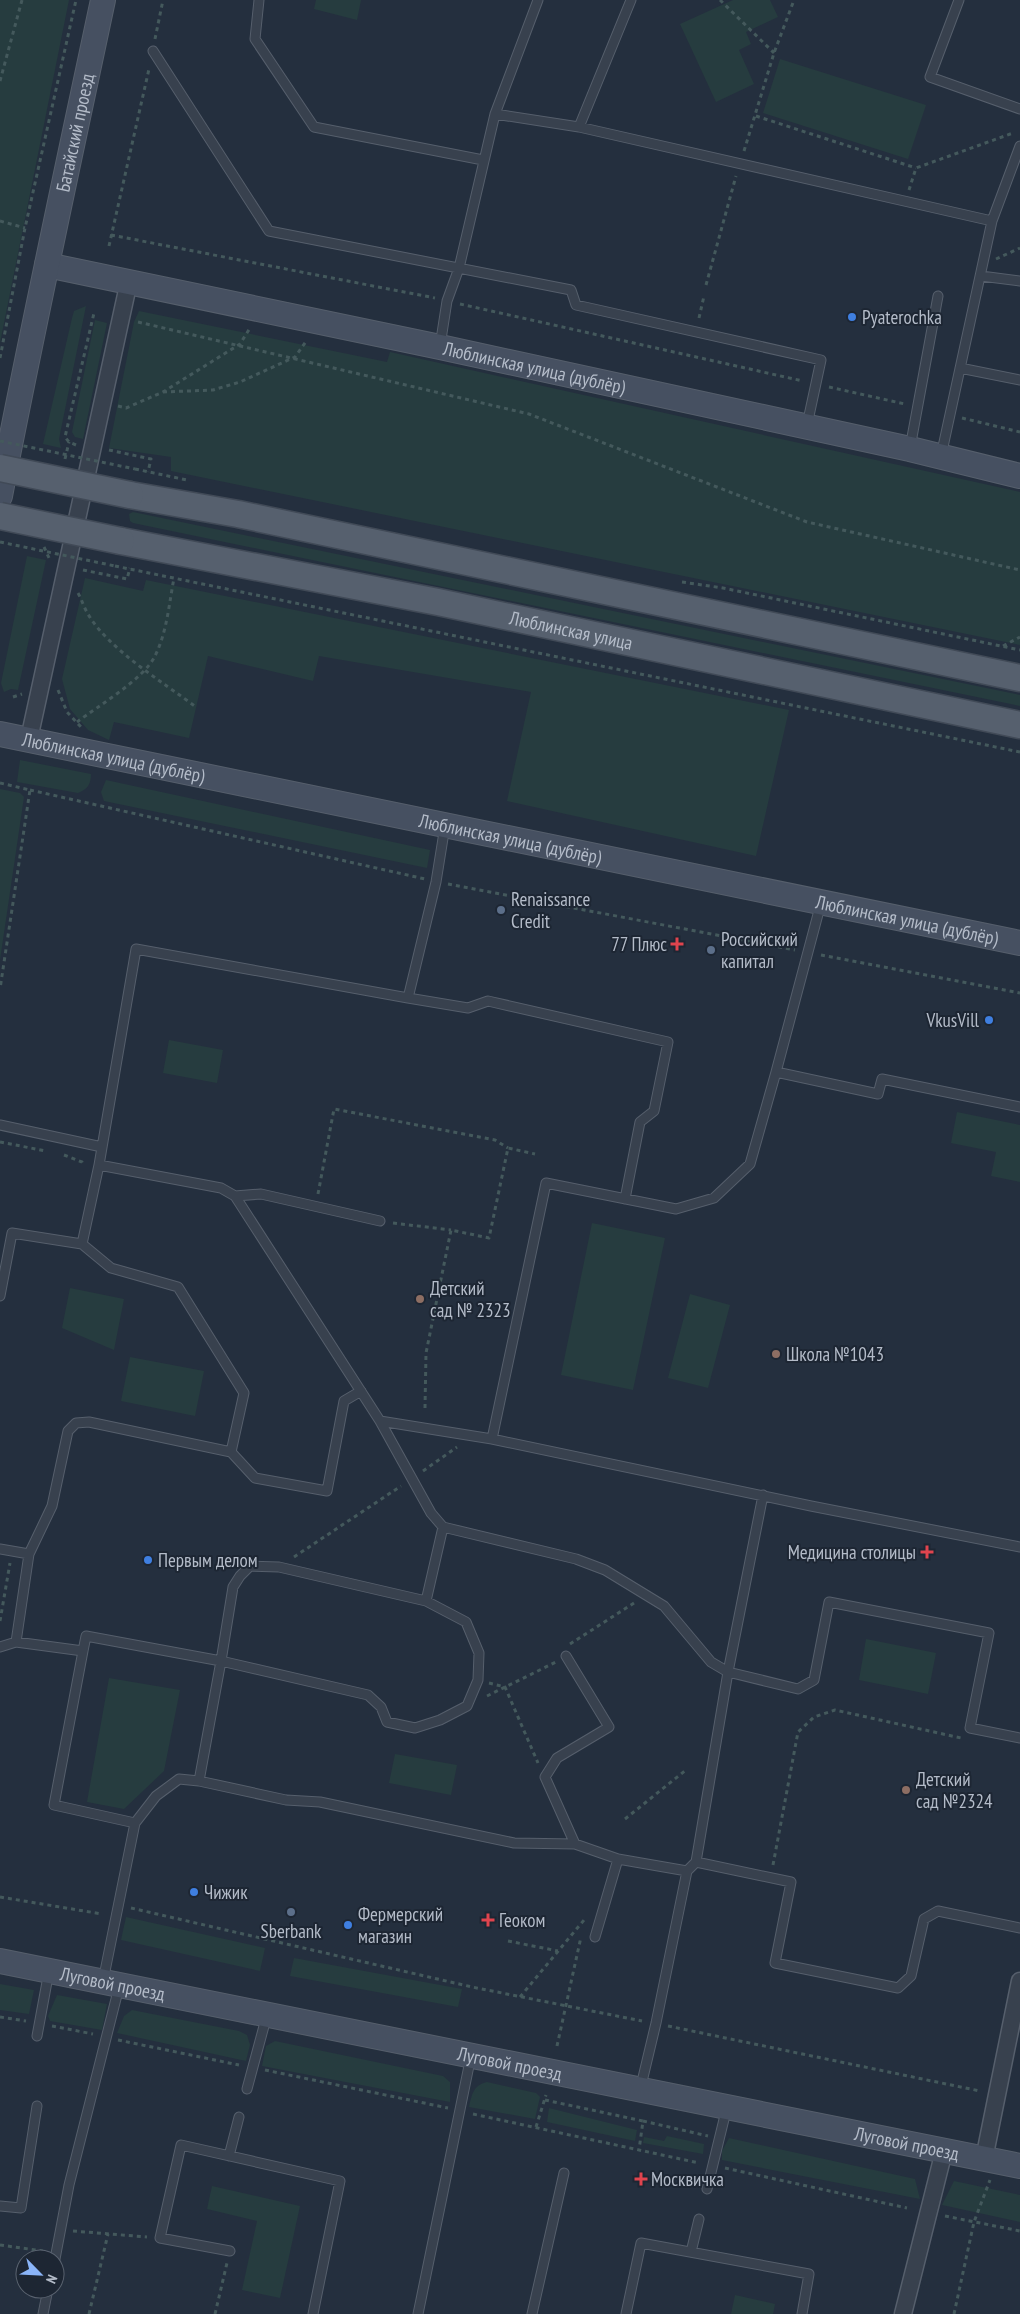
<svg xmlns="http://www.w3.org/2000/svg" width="1020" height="2314" viewBox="0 0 1020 2314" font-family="'PT Sans Narrow',sans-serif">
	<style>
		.green { fill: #263c3f }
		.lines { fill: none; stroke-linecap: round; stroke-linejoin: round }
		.lane-casing { stroke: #565f6c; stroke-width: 11 }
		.street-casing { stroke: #565f6c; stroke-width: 19 }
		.secondary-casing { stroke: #565f6c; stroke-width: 26 }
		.primary-casing { stroke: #414a57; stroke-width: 29 }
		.path { stroke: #44595c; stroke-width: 3; stroke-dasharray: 4 4; stroke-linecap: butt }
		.lane { stroke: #38414e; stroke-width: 9 }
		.street { stroke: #38414e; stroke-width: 16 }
		.secondary { stroke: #465061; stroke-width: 24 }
		.primary { stroke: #56606e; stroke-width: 26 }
		.primary-bridge-casing { stroke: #414a57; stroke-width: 29; stroke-linecap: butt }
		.path-bridge { stroke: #44595c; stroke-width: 3; stroke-dasharray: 4 4; stroke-linecap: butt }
		.primary-bridge { stroke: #56606e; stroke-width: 26 }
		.shop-dot { fill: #3f7fe0; stroke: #1d2633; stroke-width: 2 }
		.service-dot { fill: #5c6f8a; stroke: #1d2633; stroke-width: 2 }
		.health-dot { fill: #e0444e; stroke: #1d2633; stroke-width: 2 }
		.education-dot { fill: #8d6e63; stroke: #1d2633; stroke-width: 2 }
		.labels { text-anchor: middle; stroke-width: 4; stroke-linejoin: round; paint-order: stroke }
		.street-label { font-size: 19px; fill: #b4bcc9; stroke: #1d2633 }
		.poi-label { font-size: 19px; fill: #b4bcc9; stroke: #1d2633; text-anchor: start }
	</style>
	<rect width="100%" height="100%" fill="#242f3e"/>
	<!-- green -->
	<path class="green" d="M0 0H69L0 343Z
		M316 0H361L357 20 314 9Z
		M733 0H770L778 17 746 32 751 44 739 50 754 84 716 102 680 24Z
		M780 59 926 105 908 159 763 113Z
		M86 306 59 439 61 448 43 444 72 318 74 311Z
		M139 311 387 362 390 352 1020 492V645L171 471V457L109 448 134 322Z
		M95 320 107 323 83 439 75 437 72 432Z
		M133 512 1020 695V706L133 523 130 521 129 514Z
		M27 556 46 560 18 690 11 689 4 692 1 683Z
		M85 578 143 591 146 580 789 710 756 856 507 801 531 692 319 656 313 681 208 656 189 738 114 722 109 740 88 730 70 709 62 679Z
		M20 760 91 774C91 785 87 789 78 793L17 782Z
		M106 780 430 850 427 868 104 801 101 792Z
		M0 789 20 793 24 797 0 960Z
		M169 1040 223 1050 217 1083 163 1073Z
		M957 1112 1020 1125V1182L991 1176 996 1152 951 1143Z
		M592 1223 665 1238 633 1390 561 1375Z
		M70 1288 124 1299 114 1350 62 1328Z
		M690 1294 730 1305 708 1388 668 1378Z
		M130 1357 204 1371 195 1416 121 1401Z
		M866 1639 936 1653 928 1694 859 1680Z
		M109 1678 180 1690 164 1771 124 1809 87 1802Z
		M395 1754 457 1765 451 1795 389 1783Z
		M126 1917 265 1948 260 1971 121 1940Z
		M294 1958 462 1989 458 2007 290 1976Z
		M0 1984 34 1990 29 2014 0 2010Z
		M57 1995 107 2004 102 2030 50 2021 48 2016Z
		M132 2010 239 2031 247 2035 250 2045 246 2061 117 2033 124 2016Z
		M275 2041 443 2076 450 2082V2102L262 2066 266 2046Z
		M487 2082 536 2093 540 2097 535 2119 469 2107C472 2095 473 2085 487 2082Z
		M549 2108 637 2130 635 2141 547 2122Z
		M667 2136 704 2144 703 2154 643 2143 644 2137 664 2141Z
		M729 2138 915 2179 920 2199 722 2160V2151Z
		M954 2181 1020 2195V2222L942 2205Z
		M212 2186 300 2206 280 2298 242 2290 257 2221 207 2209Z
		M735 2295 775 2304 773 2314H731Z"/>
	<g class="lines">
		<!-- lane casing -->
		<g class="lane-casing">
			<path id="lane" d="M259 0 255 39 314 127 483 160
				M959 0 930 77 1020 109
				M153 51 269 231 571 290 576 305 821 360 807 425
				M495 114 579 127 992 221
				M579 127 631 0
				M981 276 1020 281
				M440 346 447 301 459 268 495 114 538 0
				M960 368 1020 380
				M910 448 938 296
				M941 456 992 221 1020 146
				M821 903 776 1072 878 1094 882 1079 1020 1107
				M408 998 468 1008 488 1001 668 1042 654 1111 640 1122 625 1199
				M776 1072 750 1164 714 1198 676 1209 546 1183 492 1439 811 1506 1020 1547
				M0 1125 102 1147
				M99 1165 221 1188 235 1196 380 1421 431 1513 443 1527 576 1559 605 1570 664 1606 711 1662 728 1672 763 1495
				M235 1196 261 1194 380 1221
				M0 1296 12 1233 82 1244
				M361 1391 344 1401 327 1491 255 1478 231 1452 244 1393 178 1287 111 1268 82 1244 99 1165 136 949 408 998 436 882 445 826
				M380 1421 492 1439
				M0 1549 29 1554 16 1642
				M29 1554 52 1506 68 1431 76 1423 89 1422 231 1452
				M426 1601 279 1567 250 1566 240 1576 233 1587 221 1661 368 1695 381 1707 387 1722 415 1728 440 1720 467 1706 478 1680 479 1653 466 1622 426 1601 443 1527
				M0 1647 16 1642 83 1651 54 1805 135 1823
				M83 1651 86 1636 221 1661 199 1781
				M566 1656 609 1727 557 1758 545 1777 575 1844
				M696 1862 791 1882 775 1963 898 1988 911 1976 924 1919 938 1911 1020 1928
				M595 1937 618 1859
				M103 1981 135 1823 156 1796 179 1779 199 1781 286 1800 320 1802 514 1843 575 1844 618 1859 687 1871
				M37 2036 49 1971
				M247 2089 267 2015
				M640 2090 656 2023 687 1871 696 1862 728 1672 798 1689 814 1680 829 1602 989 1633 970 1728 1020 1738
				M229 2156 239 2117
				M707 2189 727 2107
				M0 2206 21 2208 37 2106
				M230 2251 160 2238 181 2145 340 2181 313 2314
				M691 2252 699 2219
				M55 2259 69 2185 119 1987
				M43 2314 48 2289
				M418 2314 471 2056
				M532 2314 564 2173
				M626 2314 641 2243 809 2274 802 2314"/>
		</g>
		<!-- street casing -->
		<g class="street-casing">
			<path id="street" d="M29 739 129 281
				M984 2159 1020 1981
				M903 2314 944 2151"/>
		</g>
		<!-- secondary casing -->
		<g class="secondary-casing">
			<g id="secondary">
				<path id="s1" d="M47 265 440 347 910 449 1020 476"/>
				<path id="s2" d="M0 496C32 330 68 165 103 0"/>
				<path id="s3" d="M0 734 1020 943"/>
				<path id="s4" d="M0 1961 1020 2166"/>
			</g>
		</g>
		<!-- primary casing -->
		<g class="primary-casing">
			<g id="primary">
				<path d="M130 495 238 514 1020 678"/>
				<path id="s5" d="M121 541 438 602 1020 725"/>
			</g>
		</g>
		<!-- path -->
		<path class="path" d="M720 0 774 53
			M155 39 163 0
			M0 81 22 0
			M756 116 916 168
			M744 151 774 53 794 0
			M909 190 916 168 1013 133
			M0 221 25 228
			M111 235 435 298
			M109 246 149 69
			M996 259 1020 248
			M706 285 736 176
			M460 304 803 381
			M699 318 704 296
			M138 322 529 414 807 522 1020 570
			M0 358 25 228 76 0
			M829 387 905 404
			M163 392 213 390 240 382 295 357 307 340
			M118 406 126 408 163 392 240 344 250 328
			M962 418 1020 432
			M76 445 69 442 65 437 94 313
			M109 450 151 459 148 472
			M65 459 69 442
			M135 469 187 480
			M44 547 50 560
			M115 566 1020 752
			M83 570 127 579 130 568
			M682 582 723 588 1020 650
			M78 593C82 600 84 608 88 614 108 649 164 683 196 707
			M1003 646 1020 637
			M58 690 67 712 81 727
			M13 697 22 694
			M77 722C98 706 144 679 155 656 167 632 169 604 174 578
			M0 783 30 790 0 989
			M30 790 425 879
			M448 884 795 950
			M821 955 1020 993
			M0 1142 46 1151
			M64 1155 82 1162 84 1166
			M318 1194 334 1109 495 1140 508 1148
			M393 1223 451 1230
			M425 1408 426 1353 451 1230 489 1238 508 1148 535 1154
			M423 1471 457 1447
			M294 1557 401 1486
			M0 1621 10 1563
			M570 1644 634 1603
			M489 1683 505 1687 538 1763
			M487 1696 556 1662
			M625 1819 686 1770
			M773 1865 798 1732 814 1717 835 1710 961 1738
			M0 1897 102 1914
			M131 1908 472 1987 642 2021
			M508 1941 558 1951
			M520 1997 584 1920
			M0 2017 26 2021
			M52 2026 93 2034
			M668 2026 980 2091
			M118 2040 239 2065
			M557 2046 581 1937
			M265 2070 448 2108
			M545 2100 643 2121 639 2150
			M473 2114 699 2163
			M643 2121 708 2136
			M536 2127 546 2095
			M725 2168 907 2208
			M945 2216 1020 2231
			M73 2231 147 2237
			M0 2245 43 2251
			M89 2314 108 2234
			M215 2314 227 2263
			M954 2314 974 2222 990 2180"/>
		<!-- lane -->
		<use href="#lane" class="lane"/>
		<!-- street -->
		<use href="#street" class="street"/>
		<!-- secondary -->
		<use href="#secondary" class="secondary"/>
		<!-- primary -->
		<use href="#primary" class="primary"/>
		<!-- primary-bridge casing -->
		<g class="primary-bridge-casing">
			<path id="primary-bridge" d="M0 468 130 495
				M0 516 121 541"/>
		</g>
		<!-- path-bridge -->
		<path class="path-bridge" d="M0 441 135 469
			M0 542 115 566"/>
		<!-- primary-bridge -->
		<use href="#primary-bridge" class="primary-bridge"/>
	</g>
	<!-- markers -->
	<g class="shop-dot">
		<circle cx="852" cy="317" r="5"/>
		<circle cx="989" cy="1020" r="5"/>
		<circle cx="148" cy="1560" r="5"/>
		<circle cx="194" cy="1892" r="5"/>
		<circle cx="348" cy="1925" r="5"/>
	</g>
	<g class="service-dot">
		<circle cx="501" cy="910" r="5"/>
		<circle cx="711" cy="950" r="5"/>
		<circle cx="291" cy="1912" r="5"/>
	</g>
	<g class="health-dot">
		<path d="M674.5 936.5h5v5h5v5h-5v5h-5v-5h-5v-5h5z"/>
		<path d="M924.5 1544.5h5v5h5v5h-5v5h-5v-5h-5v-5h5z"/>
		<path d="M485.5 1912.5h5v5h5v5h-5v5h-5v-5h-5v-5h5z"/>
		<path d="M638.5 2171.5h5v5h5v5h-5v5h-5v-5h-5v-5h5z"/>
	</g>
	<g class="education-dot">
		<circle cx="420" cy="1299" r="5"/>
		<circle cx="776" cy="1354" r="5"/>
		<circle cx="906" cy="1790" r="5"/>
	</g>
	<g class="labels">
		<!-- street labels -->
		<g class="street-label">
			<text dy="7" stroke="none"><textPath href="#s2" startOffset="371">Батайский проезд</textPath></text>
			<text dy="7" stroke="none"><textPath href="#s1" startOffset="498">Люблинская улица (дублёр)</textPath></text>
			<text dy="7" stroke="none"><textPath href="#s5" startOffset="459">Люблинская улица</textPath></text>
			<text dy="7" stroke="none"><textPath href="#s3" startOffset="116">Люблинская улица (дублёр)</textPath></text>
			<text dy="7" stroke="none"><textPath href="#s3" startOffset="521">Люблинская улица (дублёр)</textPath></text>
			<text dy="7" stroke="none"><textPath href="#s3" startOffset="926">Люблинская улица (дублёр)</textPath></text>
			<text dy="7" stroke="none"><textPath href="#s4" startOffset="115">Луговой проезд</textPath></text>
			<text dy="7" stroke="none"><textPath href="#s4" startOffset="520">Луговой проезд</textPath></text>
			<text dy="7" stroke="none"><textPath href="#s4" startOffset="925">Луговой проезд</textPath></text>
		</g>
		<!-- poi labels -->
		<g class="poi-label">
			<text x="862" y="324">Pyaterochka</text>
			<text x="511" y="906">Renaissance<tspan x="511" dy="22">Credit</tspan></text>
			<text x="721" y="946">Российский<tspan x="721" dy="22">капитал</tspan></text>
			<text x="667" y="951" text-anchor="end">77 Плюс</text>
			<text x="979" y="1027" text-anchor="end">VkusVill</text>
			<text x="430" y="1295">Детский<tspan x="430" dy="22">сад № 2323</tspan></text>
			<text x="786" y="1361">Школа №1043</text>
			<text x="916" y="1559" text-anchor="end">Медицина столицы</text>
			<text x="158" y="1567">Первым делом</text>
			<text x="916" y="1786">Детский<tspan x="916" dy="22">сад №2324</tspan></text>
			<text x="204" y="1899">Чижик</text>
			<text x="358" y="1921">Фермерский<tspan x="358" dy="22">магазин</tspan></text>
			<text x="499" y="1927">Геоком</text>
			<text x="291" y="1938" text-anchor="middle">Sberbank</text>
			<text x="651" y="2186">Москвичка</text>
		</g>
	</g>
	<!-- north arrow -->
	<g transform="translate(40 2274) rotate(114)"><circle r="24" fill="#1d2633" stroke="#59626f"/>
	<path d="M0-4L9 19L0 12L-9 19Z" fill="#8ab4f8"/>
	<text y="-8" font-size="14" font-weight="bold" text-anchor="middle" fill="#b4bcc9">N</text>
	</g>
</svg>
